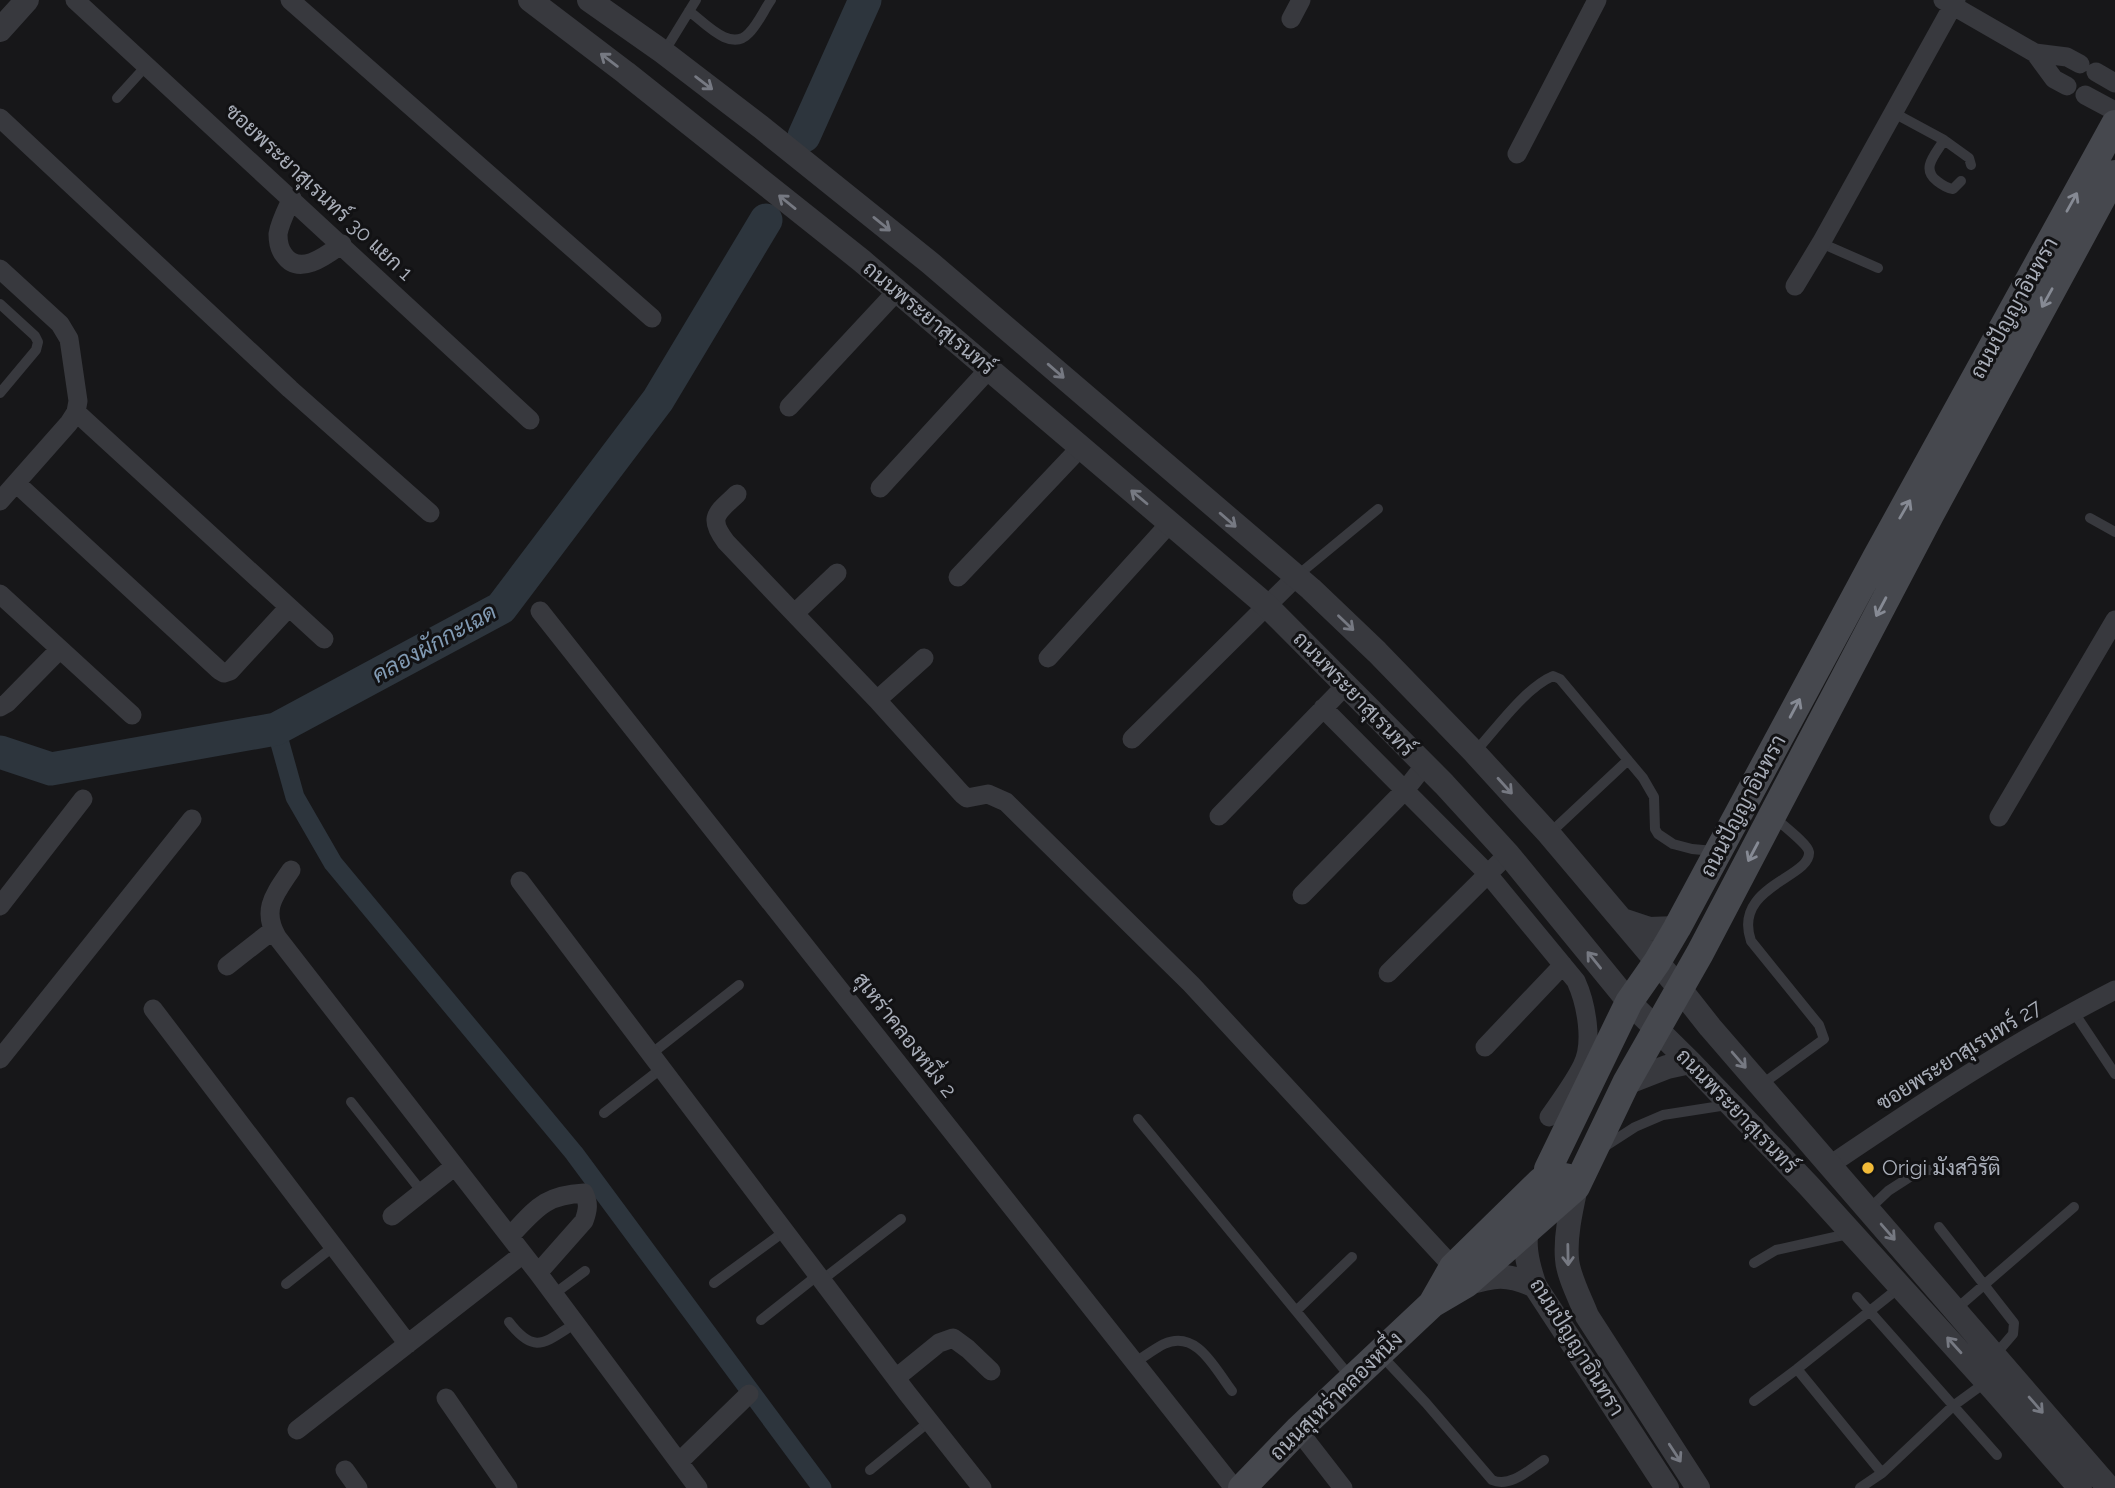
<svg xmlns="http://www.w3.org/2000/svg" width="2115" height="1488" viewBox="0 0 2115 1488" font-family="Raleway,Sarabun,sans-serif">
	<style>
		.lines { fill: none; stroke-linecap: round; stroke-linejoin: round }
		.canal { stroke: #2d353d; stroke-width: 19 }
		.river { stroke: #2d353d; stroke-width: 33 }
		.service { stroke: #38393e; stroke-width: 10 }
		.minor { stroke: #38393e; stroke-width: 19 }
		.tertiary { stroke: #38393e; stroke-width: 24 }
		.secondary { stroke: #46484e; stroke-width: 28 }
		.oneway { stroke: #767982 }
		.oneway2 { stroke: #868a94 }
		.poi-dot { fill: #f1ba38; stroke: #121214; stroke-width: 2.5 }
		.labels { text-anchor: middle; stroke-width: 6; stroke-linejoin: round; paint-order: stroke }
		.street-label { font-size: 21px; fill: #a9aeb9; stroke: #121214 }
		.poi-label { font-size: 21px; fill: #a9aeb9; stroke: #121214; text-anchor: start }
		.water-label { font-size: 23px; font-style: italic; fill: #819ab3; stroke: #121214 }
	</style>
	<rect width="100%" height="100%" fill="#171719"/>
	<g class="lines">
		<!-- canal -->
		<path class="canal" d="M276 729 295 797 333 863 574 1153 822 1488"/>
		<!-- river -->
		<path class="river" d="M804 136 865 0
			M0 752 51 769 276 729 501 608 658 400 766 220"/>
		<!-- service -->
		<path class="service" d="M689 11C705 23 731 53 749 33 758 24 764 10 771 0
			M664 52 696 0
			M117 98 147 65
			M1894 113 1944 140C1936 154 1920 168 1937 181 1942 185 1946 188 1953 189L1961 181
			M1944 140 1969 158 1971 165
			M1821 243 1878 268
			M0 304 35 336 38 342 36 350 0 393
			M2090 518 2115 532
			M1298 575 1378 509
			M1475 752C1496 729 1525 688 1553 676L1560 679 1643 778 1654 797 1655 829 1658 834 1673 844 1692 849 1714 851
			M1549 834 1628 760
			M2073 1011 2115 1074
			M651 1054 739 985
			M1761 1085 1824 1039 1819 1025 1751 941C1732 886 1811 878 1809 852 1808 844 1781 824 1774 817
			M351 1102 422 1192
			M604 1113 662 1068
			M1138 1119 1352 1379
			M1604 1147 1635 1127 1663 1115 1727 1105
			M1868 1210 1888 1191 1919 1171 1941 1169
			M1939 1227 2014 1323 2013 1334 1995 1355
			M1754 1263 1776 1250 1848 1234
			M822 1280 901 1219
			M714 1283 785 1231
			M286 1284 334 1246
			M554 1294 585 1271
			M1857 1297 1997 1455
			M1955 1310 2074 1207
			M1296 1311 1352 1257
			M761 1320 818 1275
			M509 1322C535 1356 545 1342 576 1323
			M1380 1354 1426 1403 1492 1480C1510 1488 1529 1470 1544 1460
			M1135 1362C1144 1357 1154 1349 1164 1344 1197 1329 1215 1369 1232 1391
			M1797 1369 1882 1473
			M1754 1401 1797 1369 1900 1287
			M870 1470 930 1421
			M1860 1488 1882 1473 1953 1406 1986 1382"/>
		<!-- minor -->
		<path class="minor" d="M75 0 530 420
			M290 0 652 318
			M1943 0 2035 53 2067 57 2080 64
			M1291 19 1301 0
			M2035 53 2054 79 2067 86
			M2096 72 2115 83
			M2085 95 2115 111
			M0 118 290 389 430 513
			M1517 154 1597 0
			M292 198C287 209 280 222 278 234 278 242 279 249 284 255 299 277 327 255 342 244
			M0 269 60 324 69 339 78 401 76 412 69 423 0 501
			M1795 286 1821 243 1956 0
			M789 407 897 291
			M76 412 324 639
			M16 483 219 670 224 673 230 671 289 607
			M880 488 989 369
			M737 494C717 513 707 517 726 542L877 700 962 794 967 798 988 794 1006 802 1191 984 1453 1267
			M958 577 1080 448
			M0 594 132 715
			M540 611 1234 1488
			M795 613 837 573
			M1048 658 1170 523
			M877 700 924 658
			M0 707 7 703 60 649
			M1323 708 1487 873 1576 981C1586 1003 1594 1043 1582 1066 1573 1084 1560 1101 1549 1117
			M1132 739 1296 577
			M1219 816 1346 685
			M1999 817 2115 620
			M291 870C275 894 261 909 277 937L538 1273 698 1488
			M520 881 907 1393 982 1488
			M1302 895 1406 789 1424 766
			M0 906 83 799
			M227 966 273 930
			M1388 973 1508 854
			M153 1009 408 1344
			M1485 1047 1563 965
			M0 1059 192 819
			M1830 1165C1923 1102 2015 1041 2115 990
			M392 1216 455 1166
			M510 1236C536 1209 544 1195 584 1193 589 1203 588 1210 584 1221L538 1273
			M896 1378 939 1343 953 1338 968 1349 991 1371
			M446 1398 508 1488
			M297 1430 523 1254
			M1298 1430 1343 1488
			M679 1462 749 1394
			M345 1470 358 1488"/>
		<!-- tertiary -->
		<path class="tertiary" d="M530 0 626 73 862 261 1266 605 1444 784 1508 854 1629 1002 1690 1062 1809 1186 1994 1390 2080 1488
			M589 0 663 52 761 127 929 262 1311 589 1377 652 1474 752 1549 834 1680 989 1710 1027 2109 1488
			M0 30 27 0
			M1622 920 1649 929 1677 928
			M1626 1083 1667 1067 1690 1062
			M1576 1187C1571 1210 1565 1236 1567 1259 1568 1276 1581 1300 1587 1316L1698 1488
			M1529 1219C1522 1242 1527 1263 1535 1286L1667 1488
			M1466 1284C1494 1275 1507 1273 1535 1286"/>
		<!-- secondary -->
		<path class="secondary" d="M1548 1169 1629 1002 1657 962 1677 928 1876 558 2115 124
			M1432 1304 1466 1284 1576 1187 1626 1083 1700 953 1930 515 2115 174
			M1242 1488 1298 1430 1432 1304 1453 1267 1541 1181 1554 1175 1569 1178 1571 1180"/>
	</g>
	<!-- one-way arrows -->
	<defs><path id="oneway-shaft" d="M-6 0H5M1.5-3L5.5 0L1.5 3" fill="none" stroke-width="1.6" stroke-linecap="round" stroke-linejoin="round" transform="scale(1.75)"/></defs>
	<g class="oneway">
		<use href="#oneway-shaft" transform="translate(609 60) rotate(-143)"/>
		<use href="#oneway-shaft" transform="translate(704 83) rotate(37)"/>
		<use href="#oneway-shaft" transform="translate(787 202) rotate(-141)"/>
		<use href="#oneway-shaft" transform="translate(882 224) rotate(39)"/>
		<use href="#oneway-shaft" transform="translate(1056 371) rotate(41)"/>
		<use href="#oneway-shaft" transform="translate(1139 497) rotate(-140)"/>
		<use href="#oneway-shaft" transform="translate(1228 520) rotate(41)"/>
		<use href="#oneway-shaft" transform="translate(1346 623) rotate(44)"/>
		<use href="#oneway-shaft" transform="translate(1505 786) rotate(48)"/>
		<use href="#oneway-shaft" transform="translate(1594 960) rotate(-129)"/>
		<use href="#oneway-shaft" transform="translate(1739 1060) rotate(49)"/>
		<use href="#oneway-shaft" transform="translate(1888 1232) rotate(49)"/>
		<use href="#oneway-shaft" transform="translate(1568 1255) rotate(89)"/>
		<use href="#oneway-shaft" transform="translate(1954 1345) rotate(-132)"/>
		<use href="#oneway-shaft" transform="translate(2036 1405) rotate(49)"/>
		<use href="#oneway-shaft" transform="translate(1675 1453) rotate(57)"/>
	</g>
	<g class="oneway2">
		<use href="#oneway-shaft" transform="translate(2072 202) rotate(-61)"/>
		<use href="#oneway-shaft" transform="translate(2047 298) rotate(119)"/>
		<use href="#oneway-shaft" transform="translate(1905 509) rotate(-60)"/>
		<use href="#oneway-shaft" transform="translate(1881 607) rotate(118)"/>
		<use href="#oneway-shaft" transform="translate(1795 708) rotate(-62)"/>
		<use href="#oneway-shaft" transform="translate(1753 852) rotate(118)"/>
	</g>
	<!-- markers -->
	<circle class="poi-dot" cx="1868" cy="1168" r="7"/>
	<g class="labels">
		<!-- street labels -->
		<g class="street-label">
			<text transform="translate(319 192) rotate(43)" y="7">ซอยพระยาสุเรนทร์ 30 แยก 1</text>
			<text transform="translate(2014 308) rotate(-61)" y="7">ถนนปัญญาอินทรา</text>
			<text transform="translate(929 318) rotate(40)" y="7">ถนนพระยาสุเรนทร์</text>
			<text transform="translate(1354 694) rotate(46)" y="7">ถนนพระยาสุเรนทร์</text>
			<text transform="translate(1743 806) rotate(-62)" y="7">ถนนปัญญาอินทรา</text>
			<text transform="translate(905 1035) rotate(52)" y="7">สุเหร่าคลองหนึ่ง 2</text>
			<text transform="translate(1959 1055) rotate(-32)" y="7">ซอยพระยาสุเรนทร์ 27</text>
			<text transform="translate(1737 1111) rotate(46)" y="7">ถนนพระยาสุเรนทร์</text>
			<text transform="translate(1577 1347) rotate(58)" y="7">ถนนปัญญาอินทรา</text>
			<text transform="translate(1336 1396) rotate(-44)" y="7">ถนนสุเหร่าคลองหนึ่ง</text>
		</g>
		<!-- poi labels -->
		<g class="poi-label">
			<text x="1882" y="1175">Origi มังสวิรัติ</text>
		</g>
		<!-- water labels -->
		<g class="water-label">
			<text transform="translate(434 643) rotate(-29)" y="8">คลองผักกะเฉด</text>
		</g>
	</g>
</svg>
